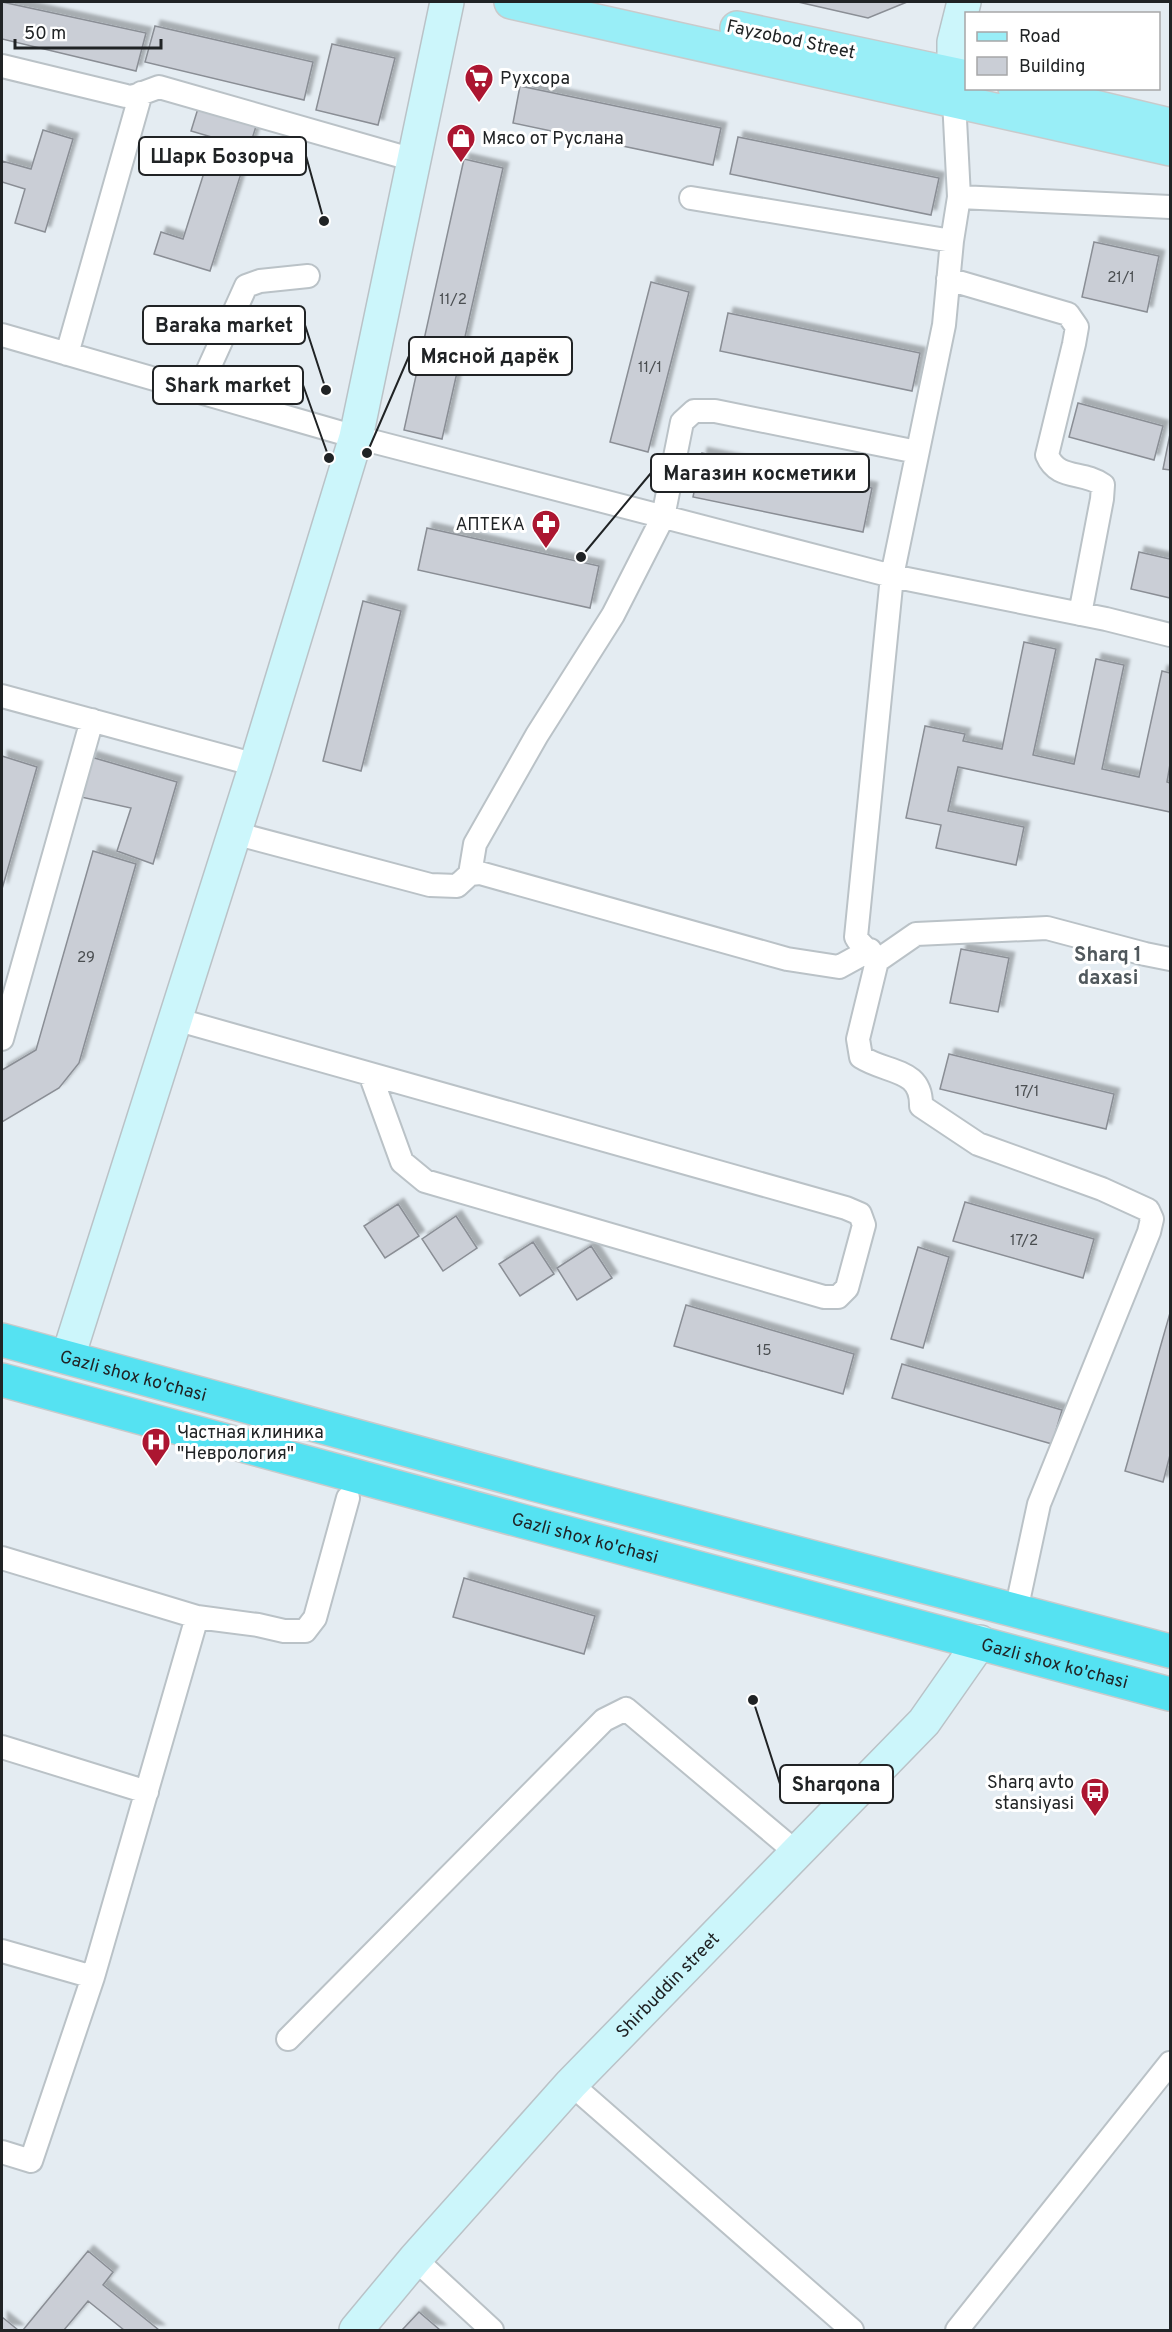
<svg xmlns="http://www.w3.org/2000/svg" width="1172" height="2332" viewBox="0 0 1172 2332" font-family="Overpass,sans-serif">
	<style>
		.building { fill: #caced6; stroke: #8a8e95; stroke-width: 1.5; filter: url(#shadow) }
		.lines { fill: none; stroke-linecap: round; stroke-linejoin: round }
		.street-casing { stroke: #bac2c7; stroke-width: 26 }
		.secondary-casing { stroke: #bac2c7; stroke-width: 36 }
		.primary-casing { stroke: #c9cacb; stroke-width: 36 }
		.highway-casing { stroke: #c9cacb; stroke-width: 36 }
		.street { stroke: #fff; stroke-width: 22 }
		.secondary { stroke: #ccf6fb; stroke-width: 33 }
		.primary { stroke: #99eef7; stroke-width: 33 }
		.highway { stroke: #55e2f2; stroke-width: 33 }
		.labels { text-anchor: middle; stroke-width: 6; stroke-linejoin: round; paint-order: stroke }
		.number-label { font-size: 15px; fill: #4a4e51 }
		.street-label { font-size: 18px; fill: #202325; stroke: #fff }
		.poi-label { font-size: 18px; fill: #202325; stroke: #fff; text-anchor: start }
		.neighbourhood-label { font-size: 20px; font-weight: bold; fill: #50585c; stroke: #fff }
		.leader { fill: none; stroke: #202325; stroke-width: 2 }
		.callout-dot { fill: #202325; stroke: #fff; stroke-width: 2 }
		.callout { fill: #fff; stroke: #202325; stroke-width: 2 }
		.callout-label { font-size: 20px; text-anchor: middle; font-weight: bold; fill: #202325 }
	</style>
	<defs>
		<filter id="shadow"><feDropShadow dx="5.5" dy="-5.5" stdDeviation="1.5" flood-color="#0004"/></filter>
	</defs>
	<rect width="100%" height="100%" fill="#e4ecf2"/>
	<!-- building -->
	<path class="building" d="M2 2 146 33 136 71 2 39Z
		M798 2H907L868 18Z
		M155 26 313 62 304 100 145 62Z
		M332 44 395 58 378 125 316 110Z
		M520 86 721 128 713 165 513 123Z
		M200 102 258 120 210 271 154 254 161 232 183 239 215 138 191 131Z
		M43 130 73 139 45 232 15 223 25 189 2 182V161L31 169Z
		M738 137 939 178 931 215 730 174Z
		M464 159 503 168 442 439 404 430Z
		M1094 242 1159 256 1147 312 1082 297Z
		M651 282 689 292 648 452 610 442Z
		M728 313 920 353 912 391 720 351Z
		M1078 403 1163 426 1154 460 1069 437Z
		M1170 434V470L1163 469Z
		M702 453 872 488 863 532 693 497Z
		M427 528 599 566 590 608 418 570Z
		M1139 552 1170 559V598L1131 589Z
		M363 601 401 611 361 771 323 761Z
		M1024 642 1056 649 1033 755 1074 764 1096 659 1124 665 1102 769 1139 777 1162 671 1170 673V764L1167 782 1170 783V812L958 767 948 811 1024 827 1016 865 936 848 941 825 906 818 925 726 965 734 963 741 1002 749Z
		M2 756 37 767 2 889Z
		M91 757 177 782 153 864 117 851 131 808 81 797Z
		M93 851 136 864 79 1063 59 1088 2 1122V1070L36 1050Z
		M961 949 1009 958 998 1012 950 1003Z
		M949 1054 1114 1094 1106 1129 940 1089Z
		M965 1202 1094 1239 1083 1278 953 1241Z
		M398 1204 419 1236 385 1258 364 1226Z
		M456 1216 477 1248 443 1271 422 1239Z
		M533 1242 554 1274 520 1296 499 1264Z
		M591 1246 612 1278 577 1300 557 1268Z
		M918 1247 949 1257 923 1348 891 1339Z
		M686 1305 854 1354 843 1394 674 1346Z
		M1170 1313V1455L1163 1482 1125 1471Z
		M902 1364 1062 1410 1052 1444 892 1398Z
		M464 1578 595 1616 584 1654 453 1617Z
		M88 2251 113 2272 103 2285 159 2330H124L88 2301 64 2330H23Z
		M419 2312 440 2330H402Z
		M2 2317 18 2330H2Z"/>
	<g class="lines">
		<!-- street casing -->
		<g class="street-casing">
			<path id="street" d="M2 66 126 96 132 97 159 87 414 160
				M954 100 959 197 952 241 944 325 892 576 856 937C861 947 870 950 877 961L858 1039 861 1057C888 1074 922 1068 921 1106L978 1144 1102 1189 1148 1210 1152 1219 1149 1232 1039 1504 1016 1611
				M959 197 1170 207
				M691 198 952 241
				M948 279 1068 314 1077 327 1074 344 1047 455C1058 481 1082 470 1103 485L1102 499 1080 614
				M2 335 356 437 892 576 1106 619 1170 635
				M67 354 141 93
				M198 392 246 286 260 281 308 276
				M2 696 256 765
				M234 833 430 885 457 886 470 874 480 873 787 959 839 967 870 950
				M470 874 475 844 537 735 613 615 663 517 682 422 694 411H715L917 452
				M877 961 916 934 1047 928 1145 954 1170 959
				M175 1019 846 1208 860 1214 864 1225 847 1288 838 1297H824L425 1181 402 1162 370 1074
				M2 1039 92 720
				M2 1558 197 1617 258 1625 284 1631H305L315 1618 348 1498
				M2 1747 147 1792
				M2 1951 93 1977
				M288 2039 604 1720 626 1709 797 1853
				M571 2084 852 2330
				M2 2152 31 2161 93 1977 197 1617
				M415 2259 492 2330
				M957 2330 1170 2063"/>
		</g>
		<!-- secondary casing -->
		<g class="secondary-casing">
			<g id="secondary">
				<path d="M954 100V42L964 2"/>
				<path d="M68 1357 256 765 356 437 447 2"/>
				<path id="s1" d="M356 2330 415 2259 571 2084 924 1722 980 1642"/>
			</g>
		</g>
		<!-- primary casing -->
		<g class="primary-casing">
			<path id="primary" d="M511 2 1170 149
				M737 28 966 77
				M1015 88 1170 125"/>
		</g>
		<!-- highway casing -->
		<g class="highway-casing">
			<g id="highway">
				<path id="s2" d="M2 1340 533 1484 1170 1651"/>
				<path id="s3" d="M2 1380 522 1521 1170 1694"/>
			</g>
		</g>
		<!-- street -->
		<use href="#street" class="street"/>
		<!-- secondary -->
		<use href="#secondary" class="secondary"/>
		<!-- primary -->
		<use href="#primary" class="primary"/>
		<!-- highway -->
		<use href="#highway" class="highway"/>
	</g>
	<!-- icons -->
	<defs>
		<g id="supermarket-pin" transform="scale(1.5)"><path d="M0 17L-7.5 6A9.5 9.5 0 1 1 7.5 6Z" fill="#ac1631" stroke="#fff"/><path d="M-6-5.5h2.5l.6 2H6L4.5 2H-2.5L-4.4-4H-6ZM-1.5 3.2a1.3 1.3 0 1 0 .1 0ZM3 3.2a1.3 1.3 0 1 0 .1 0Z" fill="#fff"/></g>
		<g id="shop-pin" transform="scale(1.5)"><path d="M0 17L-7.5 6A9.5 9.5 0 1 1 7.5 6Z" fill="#ac1631" stroke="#fff"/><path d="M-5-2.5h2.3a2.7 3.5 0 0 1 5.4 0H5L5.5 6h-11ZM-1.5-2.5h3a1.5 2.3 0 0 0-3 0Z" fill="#fff"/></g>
		<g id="pharmacy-pin" transform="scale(1.5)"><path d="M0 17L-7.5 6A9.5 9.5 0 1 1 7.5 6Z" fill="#ac1631" stroke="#fff"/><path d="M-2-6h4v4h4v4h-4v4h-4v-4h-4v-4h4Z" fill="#fff"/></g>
		<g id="hospital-pin" transform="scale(1.5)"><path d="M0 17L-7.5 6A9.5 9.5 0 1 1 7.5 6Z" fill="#ac1631" stroke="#fff"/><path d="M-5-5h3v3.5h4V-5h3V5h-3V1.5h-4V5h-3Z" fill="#fff"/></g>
		<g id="bus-pin" transform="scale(1.5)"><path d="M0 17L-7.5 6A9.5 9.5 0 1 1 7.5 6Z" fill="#ac1631" stroke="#fff"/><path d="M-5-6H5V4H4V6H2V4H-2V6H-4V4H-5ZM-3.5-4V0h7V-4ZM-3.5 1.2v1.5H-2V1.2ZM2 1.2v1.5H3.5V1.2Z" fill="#fff"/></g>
	</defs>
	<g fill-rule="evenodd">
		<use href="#supermarket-pin" x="479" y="78"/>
		<use href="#shop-pin" x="461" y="138"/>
		<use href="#pharmacy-pin" x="546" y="524"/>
		<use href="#hospital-pin" x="156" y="1442"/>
		<use href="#bus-pin" x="1095" y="1792"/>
	</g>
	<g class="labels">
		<!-- number labels -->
		<g class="number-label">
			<text x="1121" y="282">21/1</text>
			<text x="453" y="304">11/2</text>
			<text x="650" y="372">11/1</text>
			<text x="86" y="962">29</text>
			<text x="1027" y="1096">17/1</text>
			<text x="1024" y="1245">17/2</text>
			<text x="764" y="1355">15</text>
		</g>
		<!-- street labels -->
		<g class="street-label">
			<text transform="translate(791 39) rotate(12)" y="6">Fayzobod Street</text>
			<text dy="6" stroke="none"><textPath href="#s2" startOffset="136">Gazli shox ko'chasi</textPath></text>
			<text dy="6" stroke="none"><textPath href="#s3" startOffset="604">Gazli shox ko'chasi</textPath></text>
			<text dy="6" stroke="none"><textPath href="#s3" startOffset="1090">Gazli shox ko'chasi</textPath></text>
			<text dy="6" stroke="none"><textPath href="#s1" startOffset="465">Shirbuddin street</textPath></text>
		</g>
		<!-- poi labels -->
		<g class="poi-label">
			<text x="500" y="84">Рухсора</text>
			<text x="482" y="144">Мясо от Руслана</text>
			<text x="525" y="530" text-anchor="end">АПТЕКА</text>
			<text x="177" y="1438">Частная клиника<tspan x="177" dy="21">"Неврология"</tspan></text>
			<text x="1074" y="1788" text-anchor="end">Sharq avto<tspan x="1074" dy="21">stansiyasi</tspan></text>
		</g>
		<!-- neighbourhood labels -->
		<g class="neighbourhood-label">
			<text x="1108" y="961">Sharq 1<tspan x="1108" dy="23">daxasi</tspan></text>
		</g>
	</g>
	<!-- callouts -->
	<path class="leader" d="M324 221L306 156M326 390L305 325M367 453L409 356M329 458L303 385M581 557L651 473M753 1700L780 1784"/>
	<g class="callout-dot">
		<circle cx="324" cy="221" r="6"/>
		<circle cx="326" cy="390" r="6"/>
		<circle cx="367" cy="453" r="6"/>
		<circle cx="329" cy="458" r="6"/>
		<circle cx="581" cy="557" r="6"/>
		<circle cx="753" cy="1700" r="6"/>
	</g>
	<g class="callout">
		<rect x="139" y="137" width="167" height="38" rx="6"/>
		<rect x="143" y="306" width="162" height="38" rx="6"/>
		<rect x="409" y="337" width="163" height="38" rx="6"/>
		<rect x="153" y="366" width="150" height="38" rx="6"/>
		<rect x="651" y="454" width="218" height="38" rx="6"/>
		<rect x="780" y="1765" width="113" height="38" rx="6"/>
	</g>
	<g class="callout-label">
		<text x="222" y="163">Шарк Бозорча</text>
		<text x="224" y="332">Baraka market</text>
		<text x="490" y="363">Мясной дарёк</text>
		<text x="228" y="392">Shark market</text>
		<text x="760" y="480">Магазин косметики</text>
		<text x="836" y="1791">Sharqona</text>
	</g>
	<!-- border -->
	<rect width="1172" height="2332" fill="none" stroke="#202325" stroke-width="6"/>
	<!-- legend -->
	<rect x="965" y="12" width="195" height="78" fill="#ffffff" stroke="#a6a7a8" stroke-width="1.5"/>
	<rect x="977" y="32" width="30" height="9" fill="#99eef7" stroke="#a6a7a8" stroke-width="1.5"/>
	<text x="1019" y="42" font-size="18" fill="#202325">Road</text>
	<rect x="977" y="57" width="30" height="18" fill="#caced6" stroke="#a6a7a8" stroke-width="1.5"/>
	<text x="1019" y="72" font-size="18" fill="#202325">Building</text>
	<!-- scale -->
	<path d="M15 39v9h146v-9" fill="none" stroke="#202325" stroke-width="3"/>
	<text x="24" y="39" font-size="18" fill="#202325" stroke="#ffffff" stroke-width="4.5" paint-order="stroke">50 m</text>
</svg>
